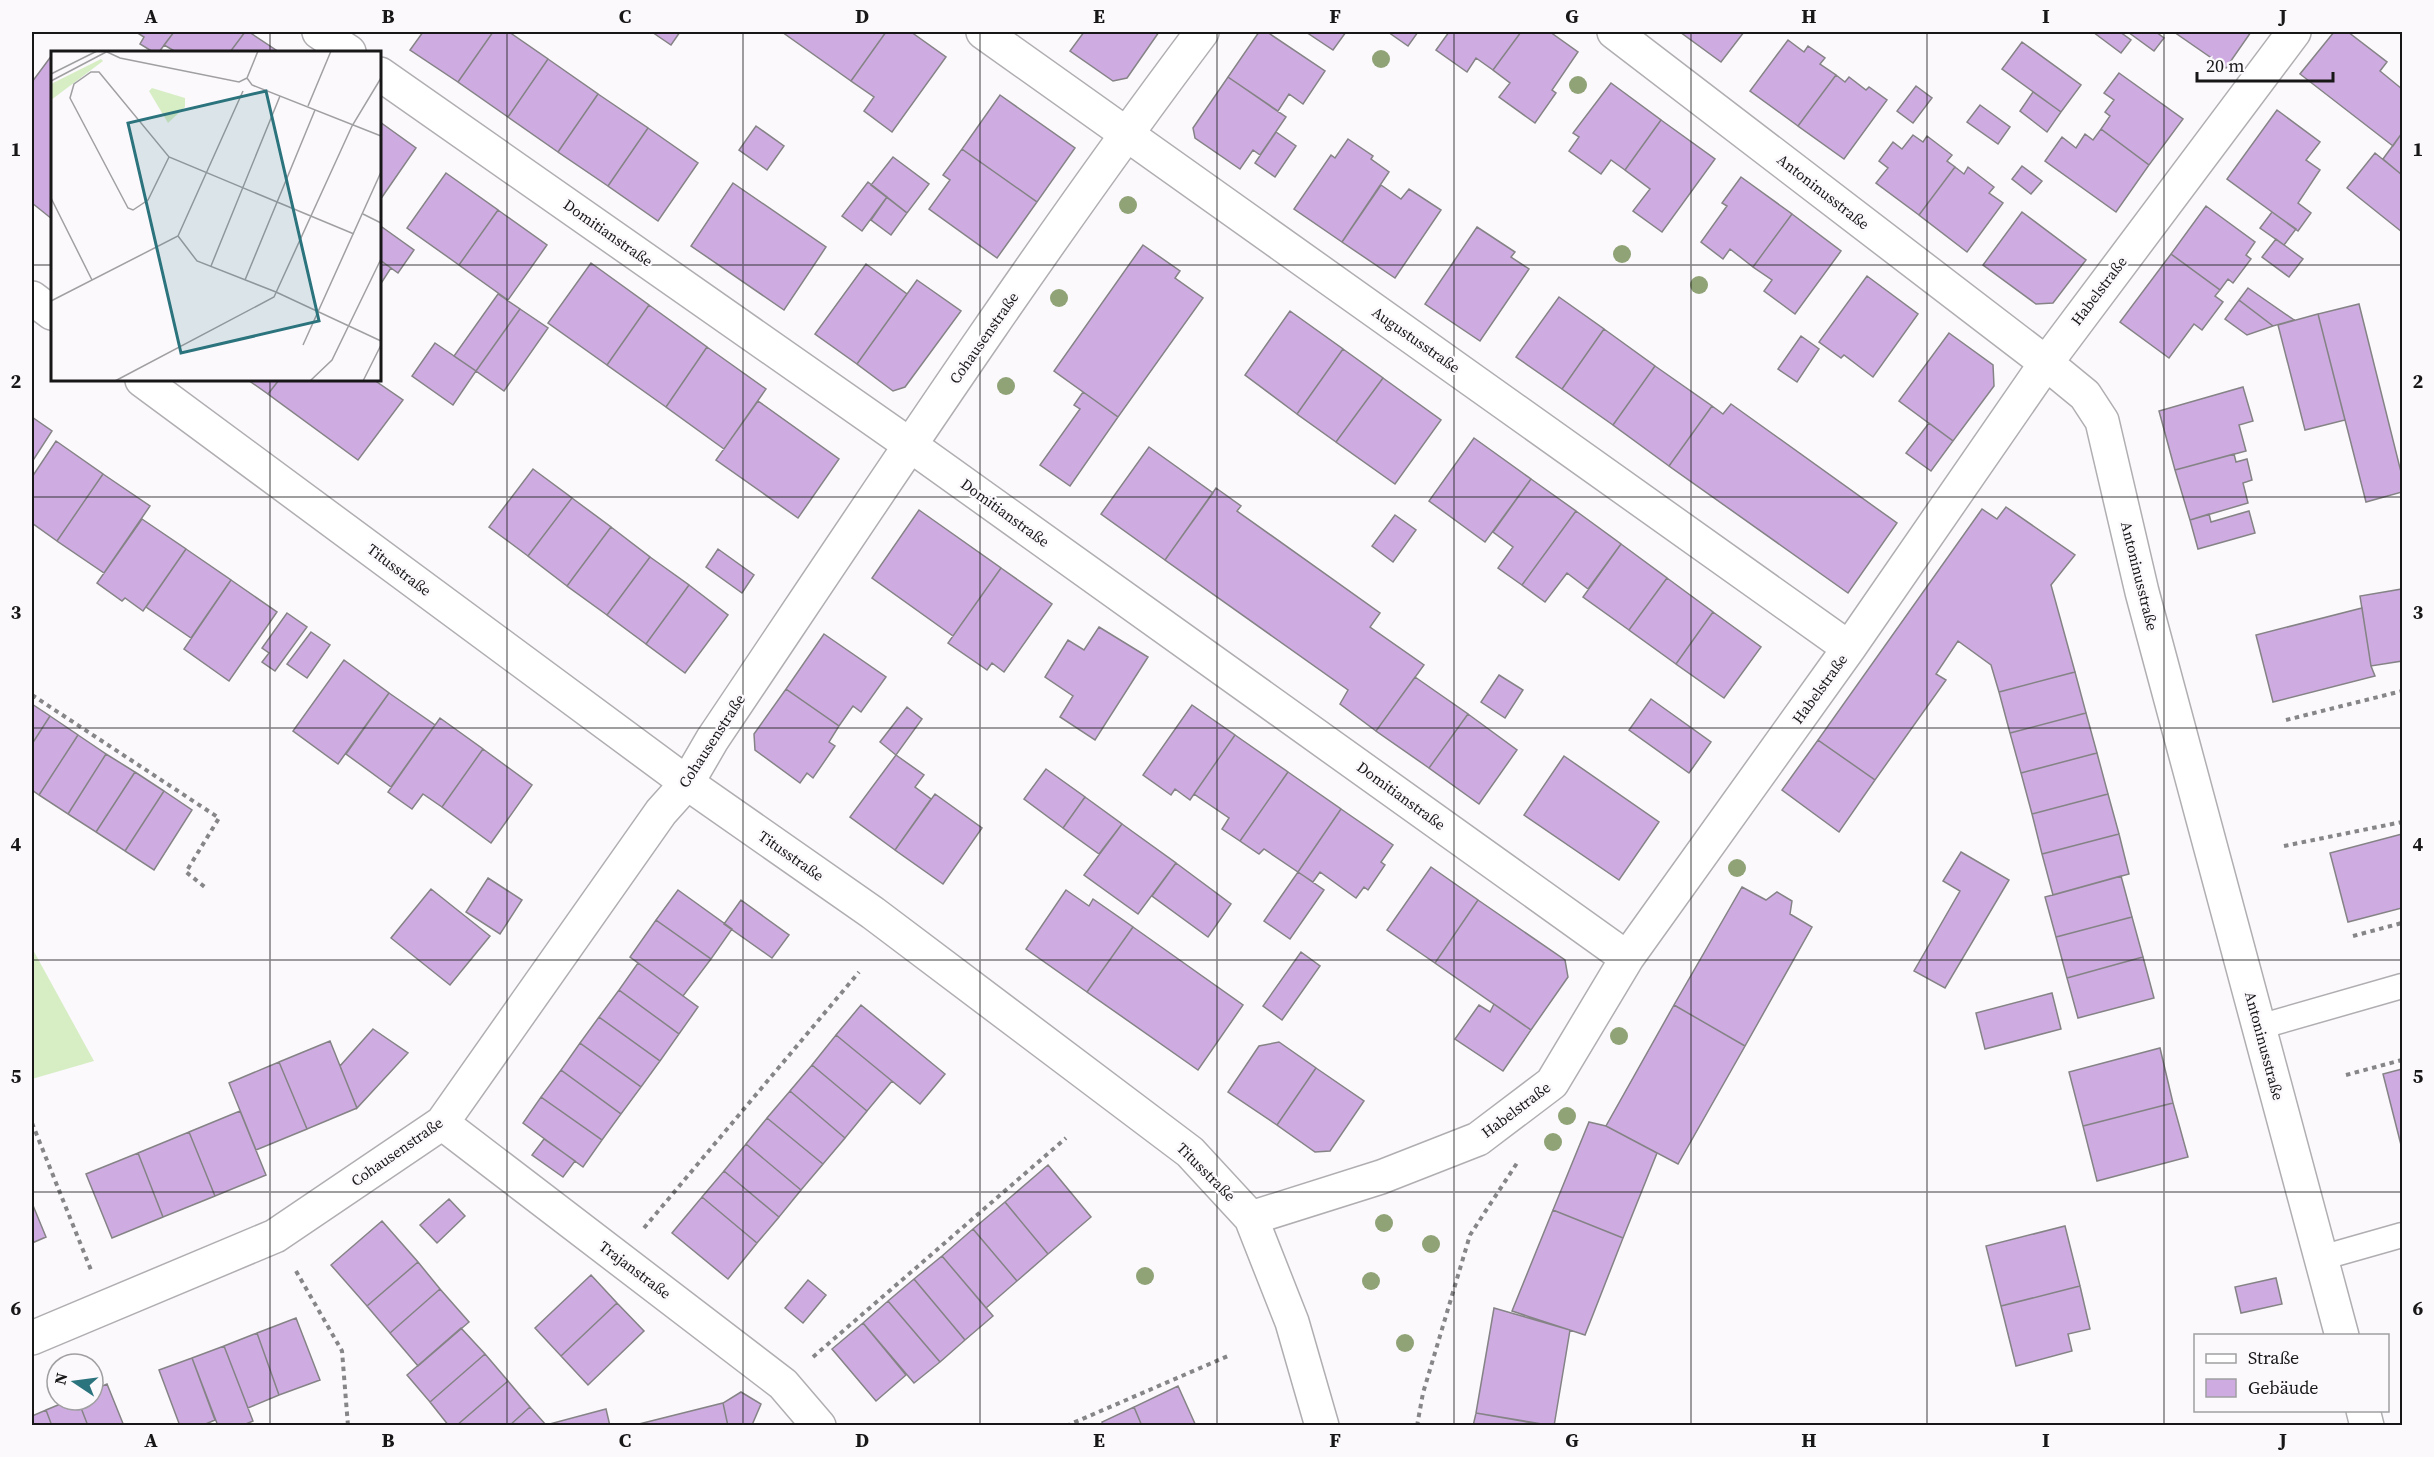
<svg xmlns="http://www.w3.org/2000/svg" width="2434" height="1457" viewBox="0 0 2434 1457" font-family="'Source Serif 4',serif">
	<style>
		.green { fill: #d7eec5 }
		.building { fill: #ceace1; stroke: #858386; stroke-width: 1.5 }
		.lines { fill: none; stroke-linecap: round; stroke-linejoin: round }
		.service-casing { stroke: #b0aeb1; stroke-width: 27 }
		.minor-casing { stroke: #b0aeb1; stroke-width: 36 }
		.path { stroke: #868587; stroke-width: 4; stroke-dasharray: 4.5 4.5; stroke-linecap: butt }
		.service { stroke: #fff; stroke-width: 24 }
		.minor { stroke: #fff; stroke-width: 33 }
		.tree { fill: #90a377 }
		.grid { fill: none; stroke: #181718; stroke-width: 1.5; stroke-opacity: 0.55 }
		.labels { text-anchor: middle; stroke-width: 5; stroke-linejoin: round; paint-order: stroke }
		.street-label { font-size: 15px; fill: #181718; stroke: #fbf9fc }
		.inset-road { fill: none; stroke: #a09fa1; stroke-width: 1.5 }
		.view { fill: #2b737d; fill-opacity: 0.15; stroke: #2b737d; stroke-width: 3 }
		.inset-edge { fill: none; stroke: #181718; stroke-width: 3 }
		.neatline { fill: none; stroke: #181718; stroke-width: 2 }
		.grid-label { font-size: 20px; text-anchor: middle; font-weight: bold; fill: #181718 }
	</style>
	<rect width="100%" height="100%" fill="#fbf9fc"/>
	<!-- green -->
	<path class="green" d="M32 948 94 1061 32 1079Z"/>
	<!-- building -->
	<path class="building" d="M136 32H174L159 52H153L140 44 144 37Z
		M174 32H245L230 52H176L164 45Z
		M245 32H249L279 52H230Z
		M423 32H493L458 82 410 50Z
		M493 32H509L548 59 508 117 458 82Z
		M652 32H680L671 45Z
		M782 32H886L851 81Z
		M886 32H911L946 57 892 132 864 111 874 97 851 81Z
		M1084 32H1159L1127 78 1113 81 1070 51Z
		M1259 32H1267L1325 71 1303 104 1289 94 1278 111 1228 77Z
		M1306 32H1346L1333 50Z
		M1388 32H1418L1408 46Z
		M1449 32H1521L1493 70 1476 58 1467 72 1436 50Z
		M1521 32H1550L1578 52 1552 90 1556 93 1535 123 1499 97 1510 83 1493 70Z
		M1680 32H1744L1721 62Z
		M2093 32H2120L2131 40 2121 53Z
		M2128 32H2156L2164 38 2154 51Z
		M2174 32H2251L2226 68Z
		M2334 32H2348L2387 62 2380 71 2402 89V133L2393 146 2300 74Z
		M1788 40 1804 52 1808 46 1825 58 1820 64 1836 75 1798 126 1750 91Z
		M2022 42 2081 85 2061 112 2002 69Z
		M52 55V219L32 203V82Z
		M548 59 598 94 558 152 508 117Z
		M2119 73 2183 119 2149 165 2101 129 2110 116 2105 112 2114 100 2104 93Z
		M1836 75 1845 82 1849 77 1866 90 1869 87 1887 100 1844 159 1798 126Z
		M1228 77 1286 117 1260 155 1253 150 1240 169 1195 138 1193 128Z
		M1611 83 1661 120 1625 170 1611 160 1601 174 1569 151 1579 137 1573 133Z
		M1916 86 1932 98 1913 123 1897 111Z
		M2033 92 2061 112 2047 132 2020 111Z
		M598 94 648 128 608 186 558 152Z
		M1000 95 1075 148 1037 202 962 149Z
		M1980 105 2010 127 1998 144 1967 122Z
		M2277 110 2320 142 2306 160 2320 170 2298 203 2311 213 2298 231 2227 179Z
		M1661 120 1715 159 1662 232 1633 211 1650 189 1625 170Z
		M380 122 416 148 380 200Z
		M756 126 784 146 767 170 739 150Z
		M648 128 698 163 658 221 608 186Z
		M2101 129 2149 165 2116 212 2045 161 2062 137 2076 148 2085 134 2093 140Z
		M1276 132 1296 146 1275 177 1255 163Z
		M2402 133V175L2383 159Z
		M1913 135 1923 142 1927 136 1952 155 1947 161 1955 167 1919 215 1876 183 1888 168 1879 161 1893 142 1902 149Z
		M1348 139 1373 156 1371 159 1389 172 1342 242 1294 209 1331 155 1335 158Z
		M962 149 1037 202 997 258 929 209 950 180 943 175Z
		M2375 153 2402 175V232L2347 188Z
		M893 157 929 184 907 213 871 185Z
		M2022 166 2042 181 2031 194 2012 179Z
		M1955 167 1964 174 1968 167 1994 187 1989 193 2003 203 1967 252 1919 215Z
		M446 173 498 210 459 265 407 228Z
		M1741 177 1792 214 1753 267 1730 249 1723 259 1701 242 1727 206 1722 203Z
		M868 182 887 197 862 231 842 216Z
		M733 183 826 247 784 310 691 246Z
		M1381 185 1401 199 1409 189 1441 210 1395 278 1342 242Z
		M887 197 907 213 891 235 871 220Z
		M2206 206 2255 242 2246 255 2251 259 2233 283 2228 279 2220 290 2171 254Z
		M498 210 547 245 508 300 459 265Z
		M2022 212 2086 260 2053 303 2036 304 1983 265Z
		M2272 212 2296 229 2284 245 2260 228Z
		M1792 214 1841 251 1795 314 1764 291 1772 280 1753 267Z
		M382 227 414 250 398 273 380 260V231Z
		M1477 227 1515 252 1511 257 1529 269 1480 341 1425 304Z
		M2276 239 2303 259 2289 277 2262 257Z
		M1143 245 1180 271 1175 278 1203 298 1118 417 1054 371Z
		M2171 254 2220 290 2215 296 2223 302 2202 330 2194 324 2169 358 2120 322Z
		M380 260 391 268 380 285Z
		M591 263 649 305 607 365 548 323Z
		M866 264 907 294 857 364 815 334Z
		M1867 276 1918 314 1873 377 1844 355 1841 358 1819 342Z
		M917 280 961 311 905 387 893 391 857 364Z
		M2248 288 2294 320 2273 326 2239 300Z
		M498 294 520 309 476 371 454 356Z
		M1559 297 1604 329 1562 389 1516 357Z
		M2239 300 2273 326 2247 335 2225 319Z
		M2359 304 2402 476V492L2366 502 2318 314Z
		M649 305 707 347 666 407 607 365Z
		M520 309 548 328 504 391 476 371Z
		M1290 311 1343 349 1297 414 1245 375Z
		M2318 314 2345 420 2305 430 2278 325Z
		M1604 329 1655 366 1613 425 1562 389Z
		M1949 333 1993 365 1994 386 1953 441 1899 401Z
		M1801 336 1819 349 1797 382 1778 369Z
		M435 343 476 371 453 405 412 376Z
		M707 347 766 389 724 449 666 407Z
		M1343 349 1383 378 1336 442 1297 414Z
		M1655 366 1712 406 1669 466 1613 425Z
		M1383 378 1441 420 1395 484 1336 442Z
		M248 380H279L268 394Z
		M279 380H374L403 400 358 460 268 394Z
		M2243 387 2253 421 2239 425 2246 451 2175 470 2159 411Z
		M1083 392 1118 417 1070 486 1040 465 1080 409 1074 405Z
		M758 401 839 459 798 518 716 460Z
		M1731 404 1897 523 1848 593 1669 466 1712 406 1723 414Z
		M32 417 52 431 32 462Z
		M1929 423 1953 441 1931 471 1906 453Z
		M1474 438 1531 479 1485 542 1429 501Z
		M56 441 103 474 57 541 32 523V477Z
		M1149 447 1213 493 1165 560 1101 514Z
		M2234 454 2236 462 2247 459 2252 480 2243 483 2248 503 2190 520 2175 470Z
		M533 469 572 498 528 556 489 527Z
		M103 474 150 506 104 573 57 541Z
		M1531 479 1576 511 1522 585 1498 568 1513 547 1493 532Z
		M1216 488 1241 506 1237 511 1380 613 1370 627 1424 665 1376 731 1340 704 1348 690 1165 560Z
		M572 498 611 527 567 586 528 556Z
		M2006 507 2075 555 2051 585 2075 672 1999 692 1991 665 1958 641 1936 674 1946 680 1875 780 1818 740 1982 509 1997 519Z
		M919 510 1001 568 953 636 872 578Z
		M1576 511 1621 544 1588 589 1567 573 1545 602 1522 585Z
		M2249 511 2255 533 2198 549 2190 520 2209 514 2211 522Z
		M1395 515 1416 530 1393 562 1372 546Z
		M142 519 186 549 143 611 125 598 122 601 97 583Z
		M611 527 650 557 607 615 567 586Z
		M1621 544 1667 578 1629 630 1583 597Z
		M186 549 231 580 191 638 146 607Z
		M718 549 754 575 742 593 706 567Z
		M650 557 689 585 646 644 607 615Z
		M1001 568 1052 604 1004 672 992 663 987 670 948 643Z
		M1667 578 1713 612 1676 664 1629 630Z
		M231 580 277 612 229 681 184 649Z
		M689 585 728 615 685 673 646 644Z
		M2402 589V661L2371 666 2360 596Z
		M2362 608 2371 666 2375 676 2273 702 2256 635Z
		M1713 612 1761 647 1724 698 1676 664Z
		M287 613 307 627 275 671 262 662 269 653 262 648Z
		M1099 627 1148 657 1095 740 1060 717 1073 696 1045 677 1068 640 1084 650Z
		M311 632 330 645 307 678 287 664Z
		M824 634 886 677 861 712 853 706 839 726 786 689Z
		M344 660 389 693 338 764 293 731Z
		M2075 672 2086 713 2010 733 1999 692Z
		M1499 675 1523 690 1505 718 1481 702Z
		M1415 677 1468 714 1429 768 1376 731Z
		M786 689 839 726 829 742 835 746 813 778 807 773 800 783 755 750 754 734Z
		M389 693 435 725 391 787 346 754Z
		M1651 699 1711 742 1689 773 1629 730Z
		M32 704 50 716 32 744Z
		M1192 705 1235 735 1190 800 1175 789 1171 795 1143 775Z
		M907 707 922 719 896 755 880 742Z
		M2086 713 2097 753 2021 773 2010 733Z
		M1468 714 1517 750 1479 804 1429 768Z
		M50 716 78 735 39 795 32 790V744Z
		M440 718 483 749 442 807 423 794 412 809 388 792Z
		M78 735 106 754 68 814 39 795Z
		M1235 735 1288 772 1240 841 1222 829 1229 818 1194 794Z
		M1818 740 1875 780 1839 832 1782 790Z
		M483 749 532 785 491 843 442 807Z
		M2097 753 2108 794 2032 814 2021 773Z
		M106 754 135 772 96 832 68 814Z
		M896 755 924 775 915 787 931 799 895 850 850 817Z
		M1564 756 1659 822 1619 880 1524 815Z
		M1046 769 1085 797 1063 828 1024 799Z
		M135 772 164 791 125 851 96 832Z
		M1288 772 1341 809 1298 872 1264 849 1259 854 1240 841Z
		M164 791 192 810 154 870 125 851Z
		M935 794 982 828 943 884 895 850Z
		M2108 794 2119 834 2042 854 2032 814Z
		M1085 797 1122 824 1099 854 1063 828Z
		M1341 809 1393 845 1381 862 1385 865 1368 890 1364 887 1356 898 1320 872 1313 882 1298 872Z
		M1122 824 1176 863 1138 914 1084 875Z
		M2119 834 2129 874 2053 895 2042 854Z
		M2402 834V908L2348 922 2330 853Z
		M1961 852 2009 880 1945 988 1914 971 1960 891 1943 881Z
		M1176 863 1231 904 1208 937 1152 896Z
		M1431 867 1478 900 1435 963 1387 930Z
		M1298 872 1324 890 1290 939 1264 921Z
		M2121 876 2132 917 2056 937 2045 897Z
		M488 878 522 900 500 934 466 912Z
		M1742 887 1766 900 1777 892 1792 901 1790 914 1812 927 1745 1046 1674 1005Z
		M431 889 490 936 450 985 391 938Z
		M678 890 732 929 711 959 656 920Z
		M1066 890 1089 906 1093 899 1133 927 1087 992 1026 949Z
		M741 900 789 935 772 958 724 924Z
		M1478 900 1565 960 1568 977 1531 1030 1435 963Z
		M2132 917 2143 957 2067 978 2056 937Z
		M656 920 711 959 683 996 630 957Z
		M1133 927 1243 1005 1198 1070 1087 992Z
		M1301 952 1320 966 1282 1020 1263 1006Z
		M2143 957 2154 998 2078 1018 2067 978Z
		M638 963 698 1007 679 1034 619 990Z
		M619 990 679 1034 660 1061 599 1017Z
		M2052 993 2061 1029 1985 1049 1976 1013Z
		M1494 1004 1531 1030 1503 1071 1455 1039 1479 1005 1490 1012Z
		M861 1005 945 1074 920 1104 836 1035Z
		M1674 1005 1745 1046 1678 1164 1606 1126Z
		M599 1017 660 1061 641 1087 580 1043Z
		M373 1029 408 1053 357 1108 340 1066Z
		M836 1035 892 1081 867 1111 812 1065Z
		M330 1041 357 1108 307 1129 279 1062Z
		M1279 1042 1316 1068 1277 1125 1228 1092 1259 1046Z
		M580 1043 641 1087 621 1114 561 1070Z
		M2160 1048 2173 1103 2083 1126 2069 1072Z
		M279 1062 307 1129 256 1150 229 1083Z
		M812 1065 867 1111 845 1138 790 1091Z
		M1316 1068 1364 1101 1330 1151 1315 1152 1277 1125Z
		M2402 1069V1144L2401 1145 2383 1074Z
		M561 1070 621 1114 602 1140 541 1097Z
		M790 1091 845 1138 823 1164 767 1118Z
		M541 1097 602 1140 583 1167 523 1123Z
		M2173 1103 2188 1157 2097 1181 2083 1126Z
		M240 1111 266 1175 215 1196 189 1132Z
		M767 1118 823 1164 801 1190 746 1144Z
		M1589 1122 1606 1126 1657 1153 1623 1238 1553 1210Z
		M189 1132 215 1196 163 1217 138 1153Z
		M544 1139 575 1161 563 1177 532 1155Z
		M746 1144 801 1190 779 1217 724 1171Z
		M138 1153 163 1217 112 1238 86 1174Z
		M1048 1165 1091 1217 1048 1254 1005 1202Z
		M724 1171 779 1217 757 1243 702 1197Z
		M702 1197 757 1243 728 1279 672 1233Z
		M449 1199 465 1216 437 1243 420 1225Z
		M1005 1202 1048 1254 1017 1281 973 1229Z
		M32 1203 46 1237 32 1243Z
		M1553 1210 1623 1238 1585 1335 1512 1311Z
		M382 1221 418 1262 367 1306 331 1265Z
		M2065 1226 2080 1286 2001 1306 1986 1246Z
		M973 1229 1017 1281 986 1308 942 1256Z
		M942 1256 993 1316 965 1340 914 1279Z
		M418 1262 440 1289 390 1333 367 1306Z
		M591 1275 617 1303 561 1356 535 1328Z
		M2276 1278 2282 1304 2241 1313 2235 1287Z
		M914 1279 965 1340 940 1362 888 1301Z
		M808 1280 826 1295 803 1323 785 1308Z
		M2080 1286 2090 1329 2068 1334 2072 1351 2016 1366 2001 1306Z
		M440 1289 469 1322 418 1366 390 1333Z
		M888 1301 940 1362 914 1383 863 1323Z
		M617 1303 644 1331 588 1385 561 1356Z
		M1494 1308 1570 1330 1554 1426 1476 1413Z
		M296 1318 320 1380 279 1395 257 1333Z
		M863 1323 906 1375 876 1401 832 1349Z
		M461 1328 485 1354 430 1402 407 1375Z
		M257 1333 279 1395 248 1408 224 1346Z
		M224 1346 253 1421 241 1426H218L192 1358Z
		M485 1354 508 1381 456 1426H449L430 1402Z
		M192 1358 215 1420 201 1426H180L159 1370Z
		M508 1381 530 1407 509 1426H456Z
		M107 1384 124 1426H88L78 1400H93V1390Z
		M1178 1386 1196 1426H1142L1134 1407Z
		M741 1392 761 1404 752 1425 728 1426 723 1403Z
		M70 1400H78L88 1426H52L46 1410Z
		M723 1403 728 1426H631Z
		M530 1407 546 1425 606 1409 610 1426H509Z
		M1134 1407 1142 1426H1104L1102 1422Z
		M46 1410 52 1426H32V1416Z
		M1476 1413 1550 1426H1473Z"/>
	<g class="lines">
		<!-- service casing -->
		<g class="service-casing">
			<path id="service" d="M2259 1027 2402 986
				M2321 1258 2402 1235"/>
		</g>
		<!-- minor casing -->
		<g class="minor-casing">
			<path id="minor" d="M319 32 349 52
				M983 32 1849 648
				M1614 32 2046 363 2085 395 2102 421 2142 592 2342 1336
				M380 74 910 445 1627 958
				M32 298 52 313
				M142 380 687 783 873 913 1190 1152 1251 1218 1292 1322 1322 1426
				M442 1123 783 1384 819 1426
				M1251 1218 1381 1177 1478 1139 1552 1083 1627 958 1849 648 2046 363 2294 32
				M32 1338 275 1236 442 1123 661 812 687 783 712 740C872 502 1030 261 1202 32
				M2363 1410 2367 1426"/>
		</g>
		<!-- path -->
		<path class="path" d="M32 695 219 818 186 872 206 888
			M2286 720 2402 691
			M2284 846 2402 822
			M2353 936 2402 923
			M2346 1075 2402 1060
			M32 1123 91 1270
			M644 1228 859 972
			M296 1271 342 1351 348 1426
			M813 1357 1066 1138
			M1066 1426 1228 1356
			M1417 1426 1423 1393 1470 1235 1519 1160"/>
		<!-- service -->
		<use href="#service" class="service"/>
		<!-- minor -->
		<use href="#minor" class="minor"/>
	</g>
	<!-- trees -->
	<g class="tree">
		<circle cx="1381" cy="59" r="9"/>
		<circle cx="1578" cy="85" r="9"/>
		<circle cx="1128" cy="205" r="9"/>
		<circle cx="1622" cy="254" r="9"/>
		<circle cx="1699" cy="285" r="9"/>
		<circle cx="1059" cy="298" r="9"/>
		<circle cx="1006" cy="386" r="9"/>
		<circle cx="1737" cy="868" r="9"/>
		<circle cx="1619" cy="1036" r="9"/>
		<circle cx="1567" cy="1116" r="9"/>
		<circle cx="1553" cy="1142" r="9"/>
		<circle cx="1384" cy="1223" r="9"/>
		<circle cx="1431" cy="1244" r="9"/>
		<circle cx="1145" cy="1276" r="9"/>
		<circle cx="1371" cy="1281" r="9"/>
		<circle cx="1405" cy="1343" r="9"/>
	</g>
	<!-- grid -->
	<path class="grid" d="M270 32V52M507 32V1426M743 32V1426M980 32V1426M1217 32V1426M1454 32V1426M1691 32V1426M1927 32V1426M2164 32V1426M32 265H52M380 265H2402M270 380V1426M32 497H2402M32 728H2402M32 960H2402M32 1192H2402"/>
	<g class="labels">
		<!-- street labels -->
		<g class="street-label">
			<text transform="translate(1823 192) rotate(38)" y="5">Antoninusstraße</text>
			<text transform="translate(608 233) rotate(35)" y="5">Domitianstraße</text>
			<text transform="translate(2099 291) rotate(-53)" y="5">Habelstraße</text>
			<text transform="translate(984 338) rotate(-55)" y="5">Cohausenstraße</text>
			<text transform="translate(1416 340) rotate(35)" y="5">Augustusstraße</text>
			<text transform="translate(1005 513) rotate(36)" y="5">Domitianstraße</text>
			<text transform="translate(399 570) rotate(37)" y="5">Titusstraße</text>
			<text transform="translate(2139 576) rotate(76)" y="5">Antoninusstraße</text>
			<text transform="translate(1820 689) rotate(-54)" y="5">Habelstraße</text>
			<text transform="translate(712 741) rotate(-57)" y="5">Cohausenstraße</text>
			<text transform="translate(1401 796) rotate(36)" y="5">Domitianstraße</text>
			<text transform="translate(791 856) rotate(35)" y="5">Titusstraße</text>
			<text transform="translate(2264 1046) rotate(75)" y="5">Antoninusstraße</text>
			<text transform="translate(1516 1110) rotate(-37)" y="5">Habelstraße</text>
			<text transform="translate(397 1152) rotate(-35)" y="5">Cohausenstraße</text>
			<text transform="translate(1206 1172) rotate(45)" y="5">Titusstraße</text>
			<text transform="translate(635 1270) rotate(37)" y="5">Trajanstraße</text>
		</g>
	</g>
	<!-- overview -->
	<g transform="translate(51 51)">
		<rect width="330" height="330" fill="#fbf9fc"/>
		<path d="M50 8 52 10 0 49V33ZM101 37 134 47V56L117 72 98 40Z" fill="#d7eec5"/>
		<path class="inset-road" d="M54 0 69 7 188 31 196 27M0 23 46 0M196 27 201 34 330 85M196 27 207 0M0 30 57 0M257 55 280 0M118 106 97 149 82 159 77 157 19 47 23 33 40 21H48L118 106 303 183M0 147 41 229M312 163 330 172M127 185 146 210 225 241 330 290M160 215 229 45M194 229 264 59M0 250 127 185 192 40M252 294 330 121M64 330 223 246 301 75 330 27M259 330 281 309 330 208M312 330 330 294"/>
		<path class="view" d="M215 40 268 270 130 302 77 72Z"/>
		<rect width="330" height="330" class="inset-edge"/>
	</g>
	<!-- border -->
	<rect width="2434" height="1457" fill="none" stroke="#fbf9fc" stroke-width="66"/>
	<!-- legend -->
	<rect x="2194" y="1334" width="195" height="78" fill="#fbf9fc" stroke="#a09fa1" stroke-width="1.5"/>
	<rect x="2206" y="1354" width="30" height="9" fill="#ffffff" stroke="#a09fa1" stroke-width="1.5"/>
	<text x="2248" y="1364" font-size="18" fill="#181718">Straße</text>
	<rect x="2206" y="1379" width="30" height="18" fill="#ceace1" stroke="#a09fa1" stroke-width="1.5"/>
	<text x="2248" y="1394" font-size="18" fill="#181718">Gebäude</text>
	<!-- north arrow -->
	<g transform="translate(75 1382) rotate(283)"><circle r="28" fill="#fbf9fc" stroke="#a09fa1" stroke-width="1.5"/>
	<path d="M0-4.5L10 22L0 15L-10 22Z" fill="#2b737d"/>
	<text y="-9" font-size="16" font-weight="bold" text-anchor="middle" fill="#181718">N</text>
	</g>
	<!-- scale -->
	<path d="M2197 72v9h136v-9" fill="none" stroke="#181718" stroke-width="3"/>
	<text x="2206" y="72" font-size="18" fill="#181718" stroke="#fbf9fc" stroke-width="4.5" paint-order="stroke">20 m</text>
	<rect x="33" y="33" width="2368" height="1391" class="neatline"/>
	<g class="grid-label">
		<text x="151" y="23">A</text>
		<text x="388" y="23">B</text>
		<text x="625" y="23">C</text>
		<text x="862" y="23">D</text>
		<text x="1099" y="23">E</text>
		<text x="1335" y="23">F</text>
		<text x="1572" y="23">G</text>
		<text x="1809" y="23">H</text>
		<text x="2046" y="23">I</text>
		<text x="2283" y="23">J</text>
		<text x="16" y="156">1</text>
		<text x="2418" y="156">1</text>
		<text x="16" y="388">2</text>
		<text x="2418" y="388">2</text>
		<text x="16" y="619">3</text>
		<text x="2418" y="619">3</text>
		<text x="16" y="851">4</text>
		<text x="2418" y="851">4</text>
		<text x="16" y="1083">5</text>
		<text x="2418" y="1083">5</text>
		<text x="16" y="1315">6</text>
		<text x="2418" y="1315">6</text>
		<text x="151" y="1447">A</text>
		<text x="388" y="1447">B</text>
		<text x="625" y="1447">C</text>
		<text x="862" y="1447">D</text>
		<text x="1099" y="1447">E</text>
		<text x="1335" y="1447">F</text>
		<text x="1572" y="1447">G</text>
		<text x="1809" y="1447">H</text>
		<text x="2046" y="1447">I</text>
		<text x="2283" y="1447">J</text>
	</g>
</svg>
